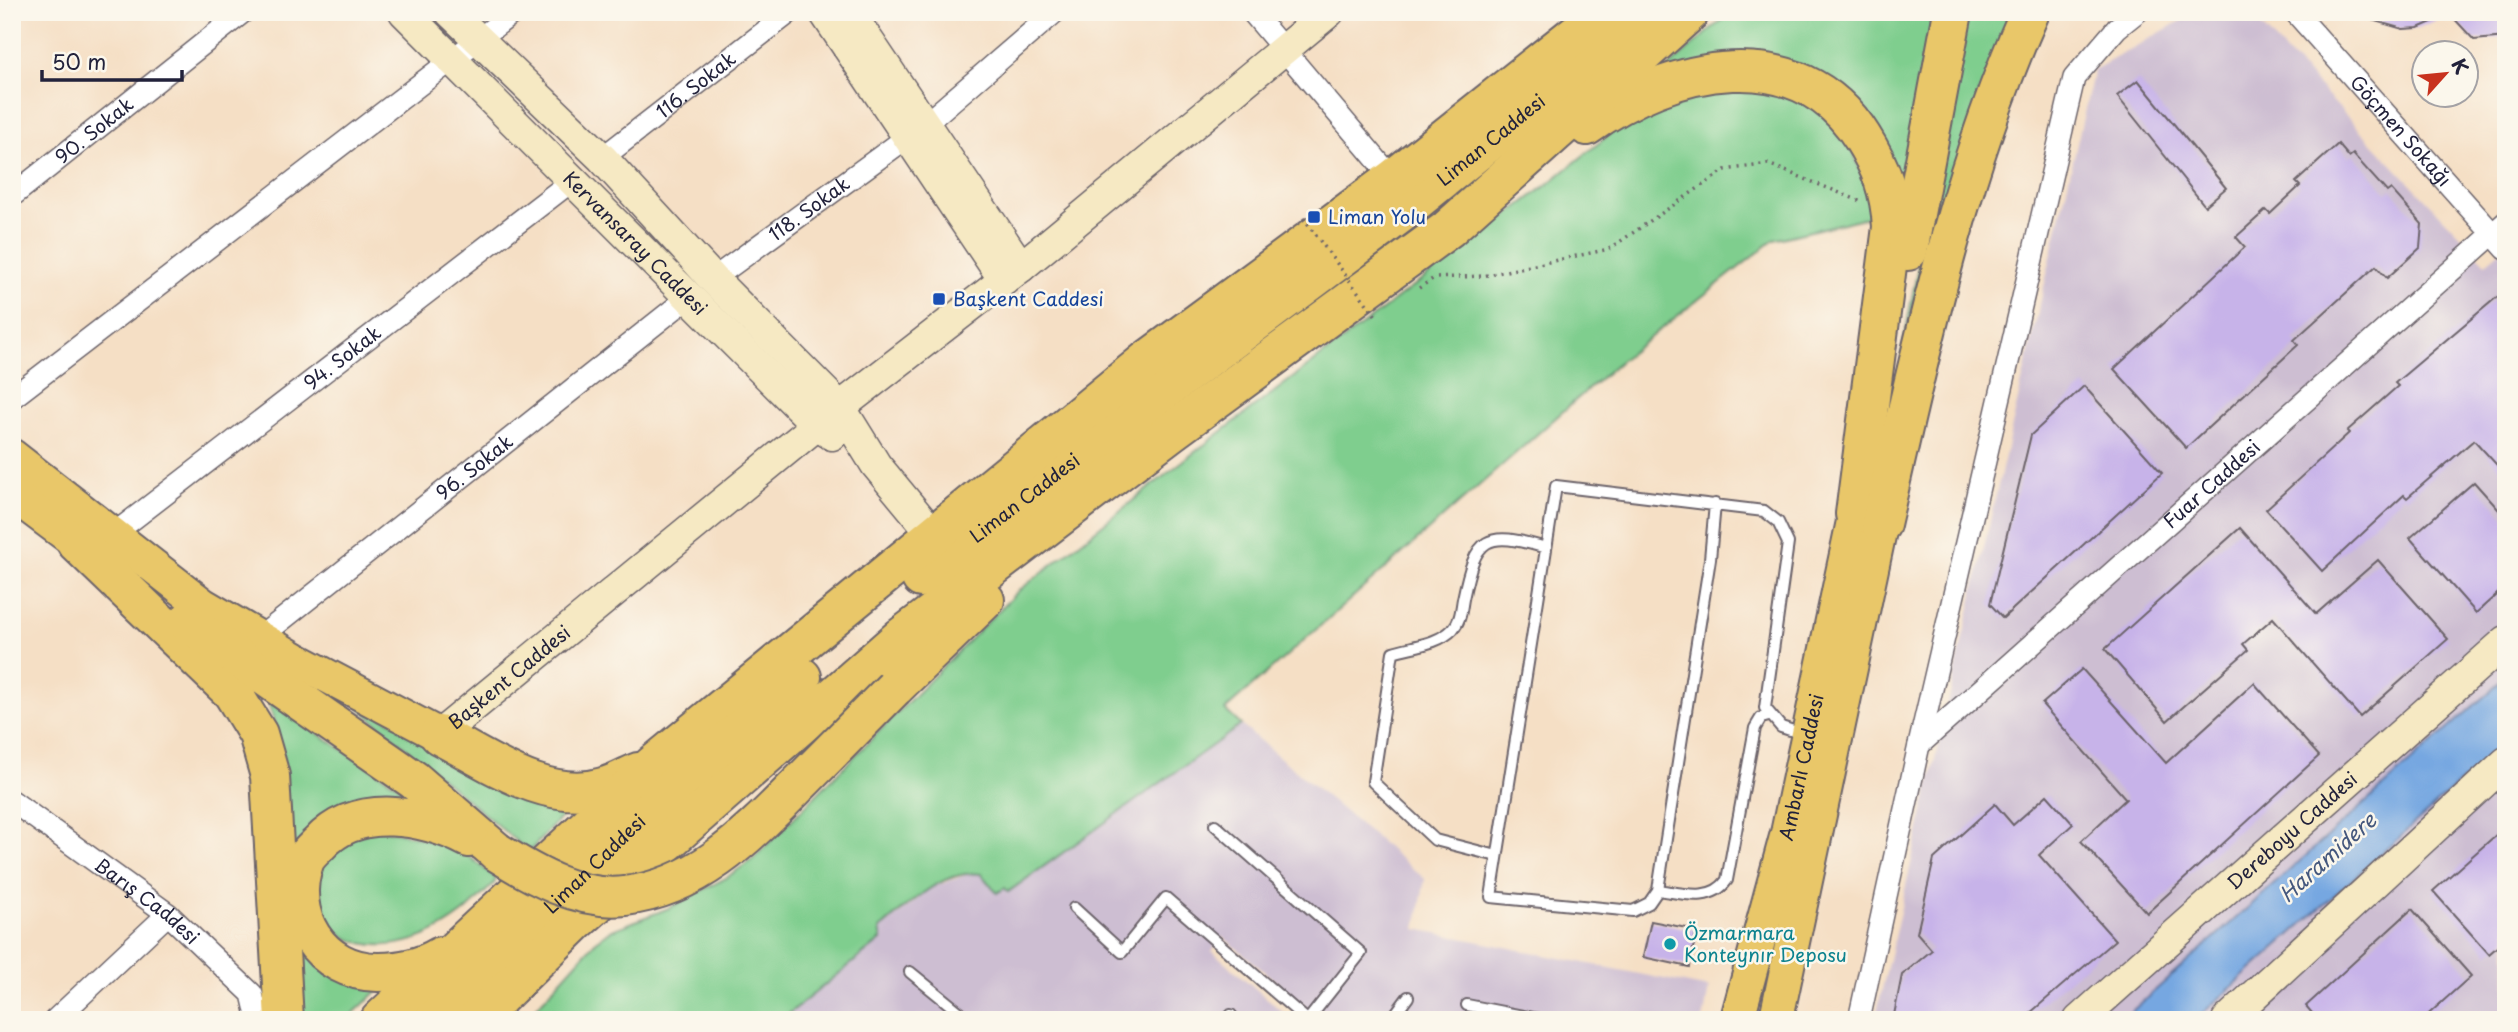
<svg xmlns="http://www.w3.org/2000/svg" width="2518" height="1032" viewBox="0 0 2518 1032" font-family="'Playpen Sans',sans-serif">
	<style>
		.industrial { fill: #cdbed2 }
		.green { fill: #7fce8e; stroke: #507864; stroke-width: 2 }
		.water { fill: #76a7e1; stroke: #4c648e; stroke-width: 2 }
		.building { fill: #c7b3e9 }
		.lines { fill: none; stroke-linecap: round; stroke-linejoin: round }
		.lane-casing { stroke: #6c646b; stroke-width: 14 }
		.street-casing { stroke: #6c646b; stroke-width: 24 }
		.secondary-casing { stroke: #6c646b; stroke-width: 33 }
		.primary-casing { stroke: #6c646b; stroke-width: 37 }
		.highway-casing { stroke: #6c646b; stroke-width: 42 }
		.path { stroke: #6c646b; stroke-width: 3.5; stroke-dasharray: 2 5; stroke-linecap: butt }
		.lane { stroke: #fff; stroke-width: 10 }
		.street { stroke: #fff; stroke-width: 21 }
		.secondary { stroke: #f6e9c3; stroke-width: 30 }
		.primary { stroke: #e9c769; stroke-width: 33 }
		.highway { stroke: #e9c769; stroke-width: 38 }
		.highway-bridge-casing { stroke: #6c646b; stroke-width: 42; stroke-linecap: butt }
		.path-bridge { stroke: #6c646b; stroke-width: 3.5; stroke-dasharray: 2 5; stroke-linecap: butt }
		.highway-bridge { stroke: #e9c769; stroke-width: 38 }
		.transit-dot { fill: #1a4fb4; stroke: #fbf7ec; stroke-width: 2.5 }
		.culture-dot { fill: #0f9aa8; stroke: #fbf7ec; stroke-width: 2.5 }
		.labels { text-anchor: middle; stroke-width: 5; stroke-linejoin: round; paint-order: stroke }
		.street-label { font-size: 19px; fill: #22223b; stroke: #fbf7ec }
		.transit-label { font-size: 19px; fill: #164399; stroke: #fbf7ec; text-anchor: start }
		.culture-label { font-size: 19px; fill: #0d838f; stroke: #fbf7ec; text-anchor: start }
		.water-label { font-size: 21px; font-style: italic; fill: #44577d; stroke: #fbf7ec }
	</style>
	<rect width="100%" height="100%" fill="#fbf7ec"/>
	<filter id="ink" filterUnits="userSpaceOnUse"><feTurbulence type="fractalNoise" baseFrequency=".0143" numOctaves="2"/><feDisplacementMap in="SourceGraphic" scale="14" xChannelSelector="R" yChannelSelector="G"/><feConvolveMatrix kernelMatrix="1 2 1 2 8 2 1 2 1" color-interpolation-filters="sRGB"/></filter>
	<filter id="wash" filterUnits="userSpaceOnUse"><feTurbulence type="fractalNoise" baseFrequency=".00686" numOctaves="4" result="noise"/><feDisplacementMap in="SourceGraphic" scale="28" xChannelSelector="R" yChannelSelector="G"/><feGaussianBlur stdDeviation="1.57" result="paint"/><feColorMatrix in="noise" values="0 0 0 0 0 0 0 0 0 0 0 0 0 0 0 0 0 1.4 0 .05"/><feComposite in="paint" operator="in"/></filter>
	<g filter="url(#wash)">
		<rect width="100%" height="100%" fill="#f5dfc5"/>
		<!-- industrial -->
		<path class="industrial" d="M2196 12H2248L2486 263 2506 246V1020H1875L2094 70Z
			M1241 725 1425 879 1416 929 1709 988 1703 1020H1322L1223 937 1212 951 1292 1020H782L882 939 880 930 932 887 972 873 980 874 997 893 1005 887 1008 892Z"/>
		<!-- green -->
		<path class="green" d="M1731 12H1940L1902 198 1835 87 1663 72Z
			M1966 12H2012L1931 237 1901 356Z
			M1778 82 1845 128 1876 215 1774 240 1620 361 1225 710 1241 725 1008 892 1005 888 997 893 981 874C941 869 908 906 880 929L882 939 781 1020H525L595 942 610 931 669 908 726 878 753 859 1016 593 1183 461 1547 185 1637 112 1682 89Z
			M268 701 437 811C364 802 332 786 289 859L282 749Z
			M353 703 570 807 529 852Z
			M369 826 456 846 496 878 494 884C483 893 473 906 462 914 417 948 354 964 317 911L318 862Z
			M294 924 394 976 346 1020H297Z"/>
		<!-- water -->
		<path class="water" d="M2506 677V742L2195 1020H2122Z"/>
		<g id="blocks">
			<!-- building -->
			<path class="building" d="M2361 12H2506V37L2474 40 2450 14 2418 28 2403 29 2361 17Z
				M2138 80 2226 188 2205 206 2117 96Z
				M2338 144 2349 157 2353 154 2387 192 2391 189 2422 224 2420 248 2387 278 2376 266 2294 340 2298 345 2186 448 2114 369 2245 247 2236 237 2266 210 2270 214 2300 186 2296 182Z
				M2497 297 2506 308V475L2474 440 2407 498 2404 495 2322 571 2266 509 2349 433 2347 431 2398 386 2395 383Z
				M2084 386 2162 473 2003 618 1990 604 2031 435Z
				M2474 482 2506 518V586L2476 613 2410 538Z
				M2240 528 2316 614 2378 560 2448 639 2360 717 2273 618 2243 644 2248 650 2167 721 2105 649Z
				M2082 669 2166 763 2254 683 2319 756 2147 913 2081 841 2126 799 2042 704Z
				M2047 795 2073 824 2039 855 2115 940 2022 1020H1893L1902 975 1932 950 1917 933 1934 859 1995 804 2013 825Z
				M2506 826V939L2489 954 2433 891Z
				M2412 909 2471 976 2422 1020H2318L2306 1006Z
				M1651 921 1697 930 1689 967 1643 957Z"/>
		</g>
	</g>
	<g filter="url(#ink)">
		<use href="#blocks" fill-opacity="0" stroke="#6c646b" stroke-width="2"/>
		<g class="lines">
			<!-- lane casing -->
			<g class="lane-casing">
				<path id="lane" d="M1715 504 1710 559 1658 890 1649 903 1633 911 1491 897 1556 486 1764 511 1778 522 1788 543 1765 708 1781 727 1806 735
					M1215 825 1361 953 1308 1020
					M1497 856 1435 840 1373 782 1393 652C1412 646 1439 644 1453 629 1461 620 1461 610 1463 599 1476 536 1485 530 1546 548
					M1658 890C1682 893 1711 903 1727 880L1755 728 1761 718 1769 716
					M1074 908 1122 952 1166 898 1307 1020
					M910 972 969 1020
					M1467 1005 1544 1020
					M1227 1020 1231 1015
					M1391 1020 1408 997"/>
			</g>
			<!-- street casing -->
			<g class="street-casing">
				<g id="street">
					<path d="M1252 12 1393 179"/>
					<path id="s1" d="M2295 12 2506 249"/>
					<path id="s2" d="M602 158 790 12"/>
					<path id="s3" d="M12 196 243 12"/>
					<path id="s4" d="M713 279 924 125 1055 12"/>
					<path d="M12 398 514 12"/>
					<path id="s5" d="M111 536 573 180"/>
					<path id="s6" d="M259 638 689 297"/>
					<path id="s7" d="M1919 745 2506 222"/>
					<path id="s8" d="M12 801 168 914 252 994 258 1020"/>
					<path d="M55 1020 168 914"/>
					<path d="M1859 1020 1919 745 2074 78 2117 28 2137 12"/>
				</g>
			</g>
			<!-- secondary casing -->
			<g class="secondary-casing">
				<g id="secondary">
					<path id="s9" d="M404 12 817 425 832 435"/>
					<path d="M450 12 602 158 713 279 840 407 876 465 934 535"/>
					<path d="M824 12 1004 280"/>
					<path d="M849 12 1021 267"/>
					<path id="s10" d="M439 735 817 425 1021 267 1329 12"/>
					<path id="s11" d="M2079 1020 2506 641"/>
					<path d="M2227 1020 2506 762"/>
				</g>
			</g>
			<!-- primary casing -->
			<g class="primary-casing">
				<g id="primary">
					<path d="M12 456 203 605 295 659 439 735"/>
					<path d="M12 494 76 542"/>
					<path id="s12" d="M1737 1020 1788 831 1855 514"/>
					<path d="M1776 1020 1881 524"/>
				</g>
			</g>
			<!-- highway casing -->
			<g class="highway-casing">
				<g id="highway">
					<path d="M1587 126C1669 66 1799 36 1862 137 1881 167 1890 192 1892 227L1855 514"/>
					<path d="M1908 251 1953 12"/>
					<path d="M1881 524C1921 350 1957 176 2030 12"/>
					<path d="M76 542 232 692 258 734 270 776 284 1020"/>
					<path id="s13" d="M921 578 1157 396 1400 214 1649 12"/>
					<path d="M187 622 414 780 497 852"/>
					<path d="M894 688 985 600"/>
					<path d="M439 735C486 759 546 804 603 787 615 784 627 777 638 772"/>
					<path d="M441 956C423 967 400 972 379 972 320 973 284 915 305 860 308 854 314 849 319 844 357 802 424 815 469 838"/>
					<path d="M380 1020 653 765 1146 361 1393 179 1603 12"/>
					<path id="s14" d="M434 1020 680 781 802 677"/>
					<path d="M476 1020 576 922 900 638 1171 432 1448 229 1690 12"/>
				</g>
			</g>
			<!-- path -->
			<path class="path" d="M1419 288 1434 278 1483 276 1609 249 1725 170 1768 164 1860 201"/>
			<!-- lane -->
			<use href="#lane" class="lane"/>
			<!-- street -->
			<use href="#street" class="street"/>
			<!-- secondary -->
			<use href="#secondary" class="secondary"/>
			<!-- primary -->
			<use href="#primary" class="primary"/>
			<!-- highway -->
			<use href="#highway" class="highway"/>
			<!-- highway-bridge casing -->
			<g class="highway-bridge-casing">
				<path id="highway-bridge" d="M497 852C535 876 579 901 625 896 702 887 753 830 804 779 834 749 864 718 894 688"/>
			</g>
			<!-- path-bridge -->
			<path class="path-bridge" d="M1303 218 1376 316"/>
			<!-- highway-bridge -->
			<use href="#highway-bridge" class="highway-bridge"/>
		</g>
	</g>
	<!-- markers -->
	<g class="transit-dot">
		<rect x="1307" y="210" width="14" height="14" rx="3.5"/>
		<rect x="932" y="292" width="14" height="14" rx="3.5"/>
	</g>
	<circle class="culture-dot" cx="1670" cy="944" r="7"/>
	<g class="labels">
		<!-- street labels -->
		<g class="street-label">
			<text dy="7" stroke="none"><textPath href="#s2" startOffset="119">116. Sokak</textPath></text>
			<text dy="7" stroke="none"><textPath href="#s3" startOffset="105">90. Sokak</textPath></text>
			<text dy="7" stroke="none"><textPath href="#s1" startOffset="159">Göçmen Sokağı</textPath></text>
			<text dy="7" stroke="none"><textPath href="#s13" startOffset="719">Liman Caddesi</textPath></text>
			<text dy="7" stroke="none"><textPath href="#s4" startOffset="119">118. Sokak</textPath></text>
			<text dy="7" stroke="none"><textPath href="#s9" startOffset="327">Kervansaray Caddesi</textPath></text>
			<text dy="7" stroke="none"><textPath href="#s5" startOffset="292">94. Sokak</textPath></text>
			<text dy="7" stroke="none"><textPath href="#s6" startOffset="275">96. Sokak</textPath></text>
			<text dy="7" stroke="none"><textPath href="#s7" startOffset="392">Fuar Caddesi</textPath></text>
			<text dy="7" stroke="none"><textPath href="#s13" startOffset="131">Liman Caddesi</textPath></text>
			<text dy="7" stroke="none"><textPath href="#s10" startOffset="91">Başkent Caddesi</textPath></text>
			<text dy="7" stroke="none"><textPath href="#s12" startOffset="261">Ambarlı Caddesi</textPath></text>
			<text dy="7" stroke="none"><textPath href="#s11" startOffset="285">Dereboyu Caddesi</textPath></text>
			<text dy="7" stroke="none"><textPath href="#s14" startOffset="224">Liman Caddesi</textPath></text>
			<text dy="7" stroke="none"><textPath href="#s8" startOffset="168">Barış Caddesi</textPath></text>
		</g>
		<!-- transit labels -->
		<g class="transit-label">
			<text x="1328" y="224">Liman Yolu</text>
			<text x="953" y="306">Başkent Caddesi</text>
		</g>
		<!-- culture labels -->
		<g class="culture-label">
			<text x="1684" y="940">Özmarmara<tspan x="1684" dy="22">Konteynır Deposu</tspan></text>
		</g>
		<!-- water labels -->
		<g class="water-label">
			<text transform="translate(2328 858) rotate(-42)" y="7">Haramidere</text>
		</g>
	</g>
	<!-- margin -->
	<rect width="2518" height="1032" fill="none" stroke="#fbf7ec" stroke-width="42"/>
	<!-- north arrow -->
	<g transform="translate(2445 74) rotate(63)"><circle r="33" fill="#fbf7ec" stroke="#a4a2a5" stroke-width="2"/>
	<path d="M0-5L12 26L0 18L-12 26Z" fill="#c8321e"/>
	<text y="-10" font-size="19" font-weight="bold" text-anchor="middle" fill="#22223b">K</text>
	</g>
	<!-- scale -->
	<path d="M42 70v10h140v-10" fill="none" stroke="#22223b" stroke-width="3.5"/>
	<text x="52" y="70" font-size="21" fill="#22223b" stroke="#fbf7ec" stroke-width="5" paint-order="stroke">50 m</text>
</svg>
